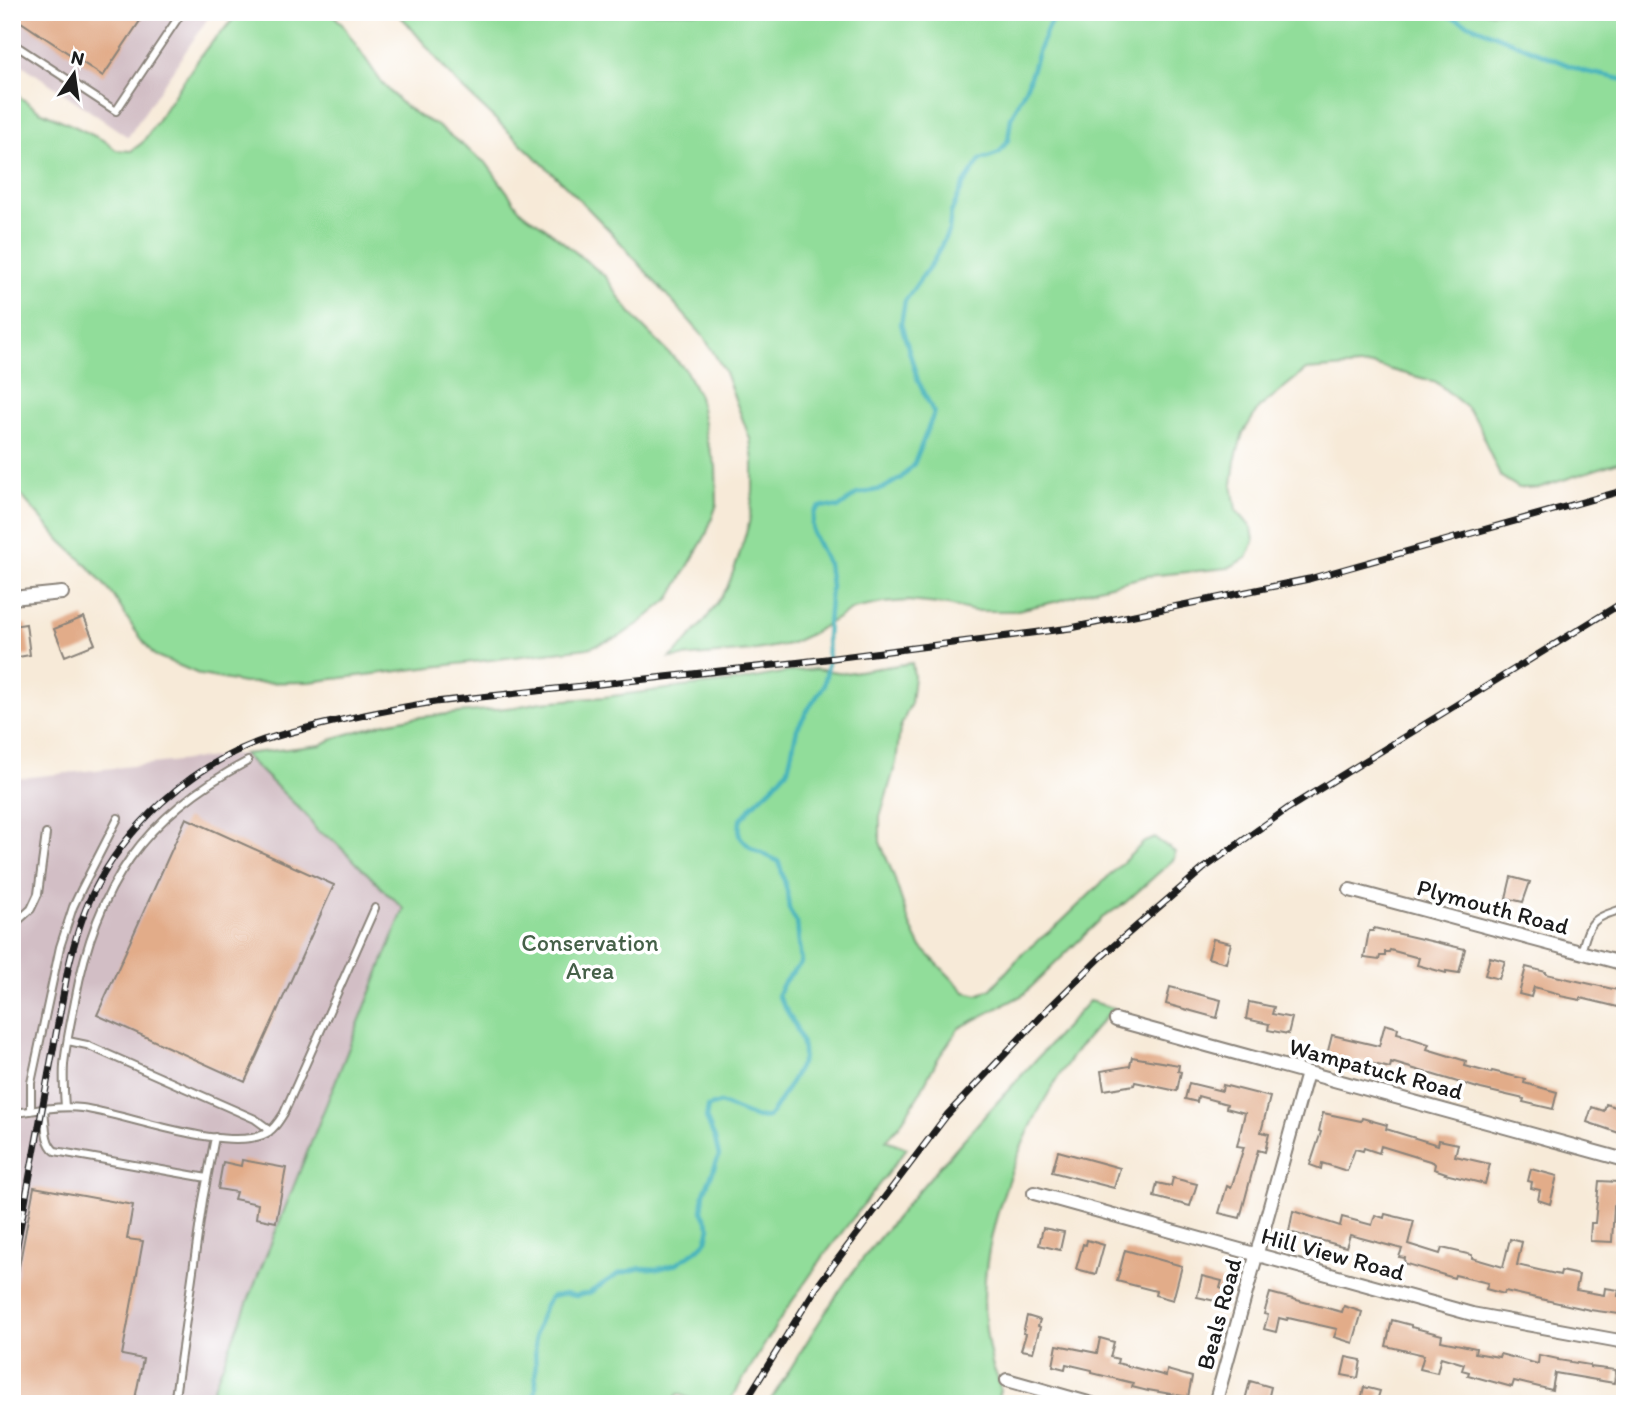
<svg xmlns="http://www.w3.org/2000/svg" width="1637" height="1416" viewBox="0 0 1637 1416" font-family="Itim,sans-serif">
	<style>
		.industrial { fill: #d2bec5 }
		.green { fill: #91dd9a; stroke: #567c5b; stroke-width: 2 }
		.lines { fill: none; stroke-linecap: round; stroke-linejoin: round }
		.stream { stroke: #44b3bc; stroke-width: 4.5 }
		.building { fill: #e2ac89 }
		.lane-casing { stroke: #8a837a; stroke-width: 10 }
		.street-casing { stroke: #8a837a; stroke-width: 16 }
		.lane { stroke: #fff; stroke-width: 6 }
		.street { stroke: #fff; stroke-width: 12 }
		.rail-casing { stroke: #1c1c1c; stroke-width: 7 }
		.rail { stroke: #fff; stroke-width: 4.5; stroke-dasharray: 13; stroke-linecap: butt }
		.labels { text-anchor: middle; stroke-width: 7; stroke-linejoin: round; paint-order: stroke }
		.street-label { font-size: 24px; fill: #1c1c1c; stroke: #fff }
		.park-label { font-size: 24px; fill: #456048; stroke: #fff }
	</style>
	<rect width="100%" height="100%" fill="#fff"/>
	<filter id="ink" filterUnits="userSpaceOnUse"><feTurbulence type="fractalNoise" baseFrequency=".0143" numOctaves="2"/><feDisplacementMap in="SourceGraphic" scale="14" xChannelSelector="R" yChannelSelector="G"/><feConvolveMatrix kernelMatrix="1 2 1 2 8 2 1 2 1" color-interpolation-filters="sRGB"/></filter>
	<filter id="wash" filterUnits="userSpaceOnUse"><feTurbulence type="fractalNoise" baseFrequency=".00686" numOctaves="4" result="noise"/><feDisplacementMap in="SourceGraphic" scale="28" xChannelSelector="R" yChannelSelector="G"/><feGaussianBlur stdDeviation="1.57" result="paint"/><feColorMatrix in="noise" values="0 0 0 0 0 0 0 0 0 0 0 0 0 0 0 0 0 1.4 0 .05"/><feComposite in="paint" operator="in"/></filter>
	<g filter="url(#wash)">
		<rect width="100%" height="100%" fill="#f7ead8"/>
		<!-- industrial -->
		<path class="industrial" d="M12 12H212L128 137 12 58Z
			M243 754 404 909 207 1404H12V779Z"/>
		<!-- green -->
		<path class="green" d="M238 12H331L342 24 382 83 400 102 420 117 435 124 487 164 521 211 547 229 606 277 621 300 639 323 685 369 699 396 707 442 716 466 717 504 706 535 670 598 641 622 619 637 588 648 309 682 244 683 201 675 154 655 134 629 113 595 90 568 61 541 18 492 12 482V92L40 111 76 127 105 141 116 150 131 151 142 143C164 112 183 80 205 50 214 38 232 24 238 12Z
			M396 12H1625V460L1538 488H1519L1500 476 1487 447 1479 424 1466 407 1436 382 1373 365 1306 370 1259 408 1243 433 1235 461 1232 484 1236 510 1252 528 1254 541 1247 558 1228 568 1147 576 1098 588 1059 601 1013 611H974L948 605 908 601 883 603 853 609 811 634 789 644 751 651 670 658 683 646 706 619 727 588 738 559 749 523 753 490V461L750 439 724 370 704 337 610 231 567 187 457 83 407 23Z
			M912 663 914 676 911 703 900 728 896 763 880 817V842L893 874 910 925 920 946 965 992 978 995 991 989 1024 952 1061 922 1144 842 1155 838 1175 852 1174 859 1125 903 1102 918 1023 995 959 1028 937 1060 920 1093 899 1126 886 1140 907 1148 823 1257 784 1313 728 1404H703L678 1394 671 1404H207L404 909 391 896 387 894 378 884 333 840 317 831 306 815 243 754 321 745 334 738 385 723 411 718 515 707 541 702 604 697 682 687 739 681 787 672 816 669 845 673Z
			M1089 1001 1114 1008C1098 1025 1082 1042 1069 1061 1025 1124 985 1221 984 1299 984 1321 987 1342 992 1363 994 1371 1000 1381 1000 1388 1000 1393 997 1399 996 1404H768C799 1357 826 1306 861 1261 932 1170 1012 1087 1089 1001Z"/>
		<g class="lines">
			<!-- stream -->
			<path class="stream" d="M1439 12 1583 71 1625 80
				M531 1404 536 1390 535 1335 544 1307 551 1297 565 1294 576 1296 589 1293 618 1274 641 1268 658 1269 676 1264 697 1250 707 1240 710 1227 702 1211 704 1193 719 1156 715 1139 706 1118 708 1107 720 1103 757 1118 768 1117 773 1111C779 1102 802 1064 803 1058 805 1036 788 1014 778 996 783 978 791 976 801 963L797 923 789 909 787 891 779 862C761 851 752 853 739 835L740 821 751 807 773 786 788 769 797 729 807 711 824 686 828 663 827 637 831 586 828 564 813 534 812 524 814 513 818 508 824 506 838 508 857 494 882 489 901 478 914 464 934 413 918 381 901 324 905 301 934 260 949 230 951 213 963 185 980 160 999 153 1008 140 1011 118 1028 83 1038 52 1048 27 1057 12"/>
		</g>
		<g id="blocks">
			<!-- building -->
			<path class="building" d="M12 12H146L103 76 12 16Z
				M84 617 95 644 65 656 54 629Z
				M26 624 30 655 18 657 16 647 12 648V626Z
				M186 818 334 885 245 1082 97 1015Z
				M1511 877 1530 882 1523 902 1506 898Z
				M1374 928 1465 949 1459 973 1446 971V973L1417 965 1419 958 1390 950 1389 952H1385V956H1380L1379 960 1364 958 1369 931H1373Z
				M1213 939 1231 943 1226 963 1208 958Z
				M1490 957 1505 961 1499 979 1485 975Z
				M1526 967 1546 972V974L1622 991 1618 1007 1585 999 1580 998V1000L1560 996V994L1534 987 1531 997 1519 994Z
				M1170 987 1221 1000 1217 1018 1166 1004Z
				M1249 1002 1274 1007 1272 1014 1292 1018 1288 1034 1268 1030 1269 1024 1246 1019Z
				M1385 1024 1398 1028 1397 1033 1401 1034V1035L1429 1044 1427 1049 1466 1061 1465 1066 1491 1073 1492 1071 1525 1079 1524 1083 1557 1092 1553 1109 1523 1102 1524 1099 1481 1089 1394 1063 1393 1064 1391 1063 1390 1068 1357 1060V1062L1327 1055 1332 1035 1379 1046Z
				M1132 1057 1179 1065 1178 1071 1181 1072 1177 1091 1135 1082 1134 1085 1104 1090 1101 1071 1130 1066Z
				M1189 1083 1222 1091 1223 1085 1270 1097 1261 1132 1269 1134 1265 1152 1258 1150 1240 1218 1219 1213 1227 1186 1231 1188 1244 1147 1237 1146 1245 1113 1226 1108 1227 1104 1198 1096 1197 1102 1185 1099Z
				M1606 1104 1625 1110V1135L1587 1122 1592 1107 1604 1111Z
				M1323 1113 1361 1121 1362 1118 1387 1125 1386 1129 1438 1145 1439 1140 1458 1144 1455 1156 1490 1164 1485 1184 1445 1174 1446 1173 1434 1169 1435 1164 1433 1162 1381 1146 1379 1153 1364 1148 1363 1151 1355 1149 1347 1171 1322 1163 1321 1169 1310 1165 1321 1132 1319 1131Z
				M1058 1151 1120 1168 1114 1188 1052 1172Z
				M242 1160 286 1168 276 1222 256 1218 258 1204 234 1199 236 1192 218 1189 223 1162 241 1166Z
				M1531 1169 1557 1176 1550 1204 1538 1200 1540 1190 1531 1188 1532 1182 1528 1181Z
				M1173 1178 1197 1184 1190 1206 1154 1197 1157 1183 1171 1186Z
				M1599 1181 1618 1182 1615 1207 1614 1206 1612 1242 1590 1241 1591 1223H1595Z
				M34 1187 133 1205 127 1239 143 1241 122 1355 143 1359 134 1404H12V1304Z
				M1293 1211 1340 1226 1342 1217 1372 1225 1375 1215 1384 1218 1385 1214 1414 1221 1408 1244 1440 1254 1442 1248 1472 1255V1258L1503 1267 1510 1239 1522 1242 1517 1265 1560 1275 1561 1271 1579 1275 1576 1290 1604 1295 1605 1288 1619 1290 1618 1296H1622L1619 1314 1590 1310 1505 1291 1504 1294 1486 1289 1488 1283 1455 1275 1454 1278 1404 1263 1405 1258 1399 1257 1402 1249 1350 1235 1346 1247 1289 1232Z
				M1043 1228 1064 1232 1060 1250 1039 1245Z
				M1087 1240 1104 1245 1096 1274 1076 1269 1083 1244 1086 1245Z
				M1125 1250 1182 1266 1173 1300 1155 1295 1156 1291 1117 1281Z
				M1202 1276 1222 1281 1220 1288 1224 1290 1220 1302 1197 1297Z
				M1270 1293 1342 1312 1344 1306 1362 1312 1353 1343 1334 1337 1337 1329 1288 1318 1287 1320 1279 1318 1276 1332 1264 1329 1268 1315 1264 1314Z
				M1027 1316 1040 1320 1038 1326 1040 1327 1033 1352 1021 1350 1026 1334 1023 1333Z
				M1392 1320 1411 1325V1327L1442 1335 1441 1341 1476 1348 1475 1353 1499 1357 1500 1354 1538 1364 1539 1355 1558 1359V1360L1590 1365V1367L1616 1370 1614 1383 1555 1373 1552 1390 1514 1381 1512 1387 1468 1375 1469 1372 1462 1370 1464 1364 1441 1357 1437 1373 1420 1369 1424 1355 1386 1346Z
				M1100 1338 1114 1342 1110 1357 1118 1359 1117 1363 1166 1376 1167 1370 1192 1377 1188 1397 1148 1390V1391L1132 1387 1133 1383 1092 1373V1370L1066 1364 1065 1369 1053 1366 1057 1345 1097 1353Z
				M1346 1357 1361 1360 1358 1378 1342 1375Z
				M1250 1381 1271 1387 1267 1404H1244Z
				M1364 1387 1380 1391 1376 1404 1361 1400Z"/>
		</g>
	</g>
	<g filter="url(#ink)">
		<use href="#blocks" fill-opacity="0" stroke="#8a837a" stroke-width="2"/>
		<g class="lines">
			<!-- lane casing -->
			<g class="lane-casing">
				<path id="lane" d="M12 43 116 111 182 12
					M12 926 31 909 38 894 46 834
					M1581 953C1590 919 1592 919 1625 908
					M68 1041 87 1045 255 1119 266 1127 269 1132
					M65 1107C64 1093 63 1079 64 1065 66 1043 71 1022 75 1001 96 886 143 816 248 761
					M44 1109C46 1124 44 1142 55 1151L207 1178
					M31 1111V1083L60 947 73 907 82 888 118 818
					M12 1113C35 1111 59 1105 82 1108 126 1114 228 1154 267 1133 275 1128 279 1121 284 1113L375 908
					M174 1404 203 1200 215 1137"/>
			</g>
			<!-- street casing -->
			<g class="street-casing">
				<path id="street" d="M12 598 62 593
					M1350 890 1625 964
					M1116 1020C1285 1067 1455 1112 1625 1160
					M1034 1193 1472 1314 1625 1342
					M1007 1380 1092 1404
					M1215 1404 1307 1073"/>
			</g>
			<!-- lane -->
			<use href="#lane" class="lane"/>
			<!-- street -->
			<use href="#street" class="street"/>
			<!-- rail casing -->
			<g class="rail-casing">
				<path id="rail" d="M12 1272 68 969C74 943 81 917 93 893 126 826 188 769 258 742 278 735 299 730 320 725 358 716 396 708 435 702L802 662 1071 628 1309 579 1625 490
					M744 1404 816 1288 947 1115 1043 1014 1102 956 1203 869 1287 809 1625 601"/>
			</g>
			<!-- rail -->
			<use href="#rail" class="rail"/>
		</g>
	</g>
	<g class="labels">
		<!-- street labels -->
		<g class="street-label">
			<text transform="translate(1493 907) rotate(15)" y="8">Plymouth Road</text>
			<text transform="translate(1376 1069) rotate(15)" y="8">Wampatuck Road</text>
			<text transform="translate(1333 1254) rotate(15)" y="8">Hill View Road</text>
			<text transform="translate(1219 1314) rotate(-75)" y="8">Beals Road</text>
		</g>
		<!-- park labels -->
		<g class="park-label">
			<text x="590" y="951">Conservation<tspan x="590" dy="28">Area</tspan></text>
		</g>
	</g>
	<!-- margin -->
	<rect width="1637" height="1416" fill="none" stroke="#fff" stroke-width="42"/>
	<!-- north arrow -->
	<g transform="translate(74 74) rotate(13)" stroke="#ffffff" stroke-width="5" paint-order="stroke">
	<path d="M0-5L12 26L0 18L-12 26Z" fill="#1c1c1c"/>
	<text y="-10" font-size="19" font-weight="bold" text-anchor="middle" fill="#1c1c1c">N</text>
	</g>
</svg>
